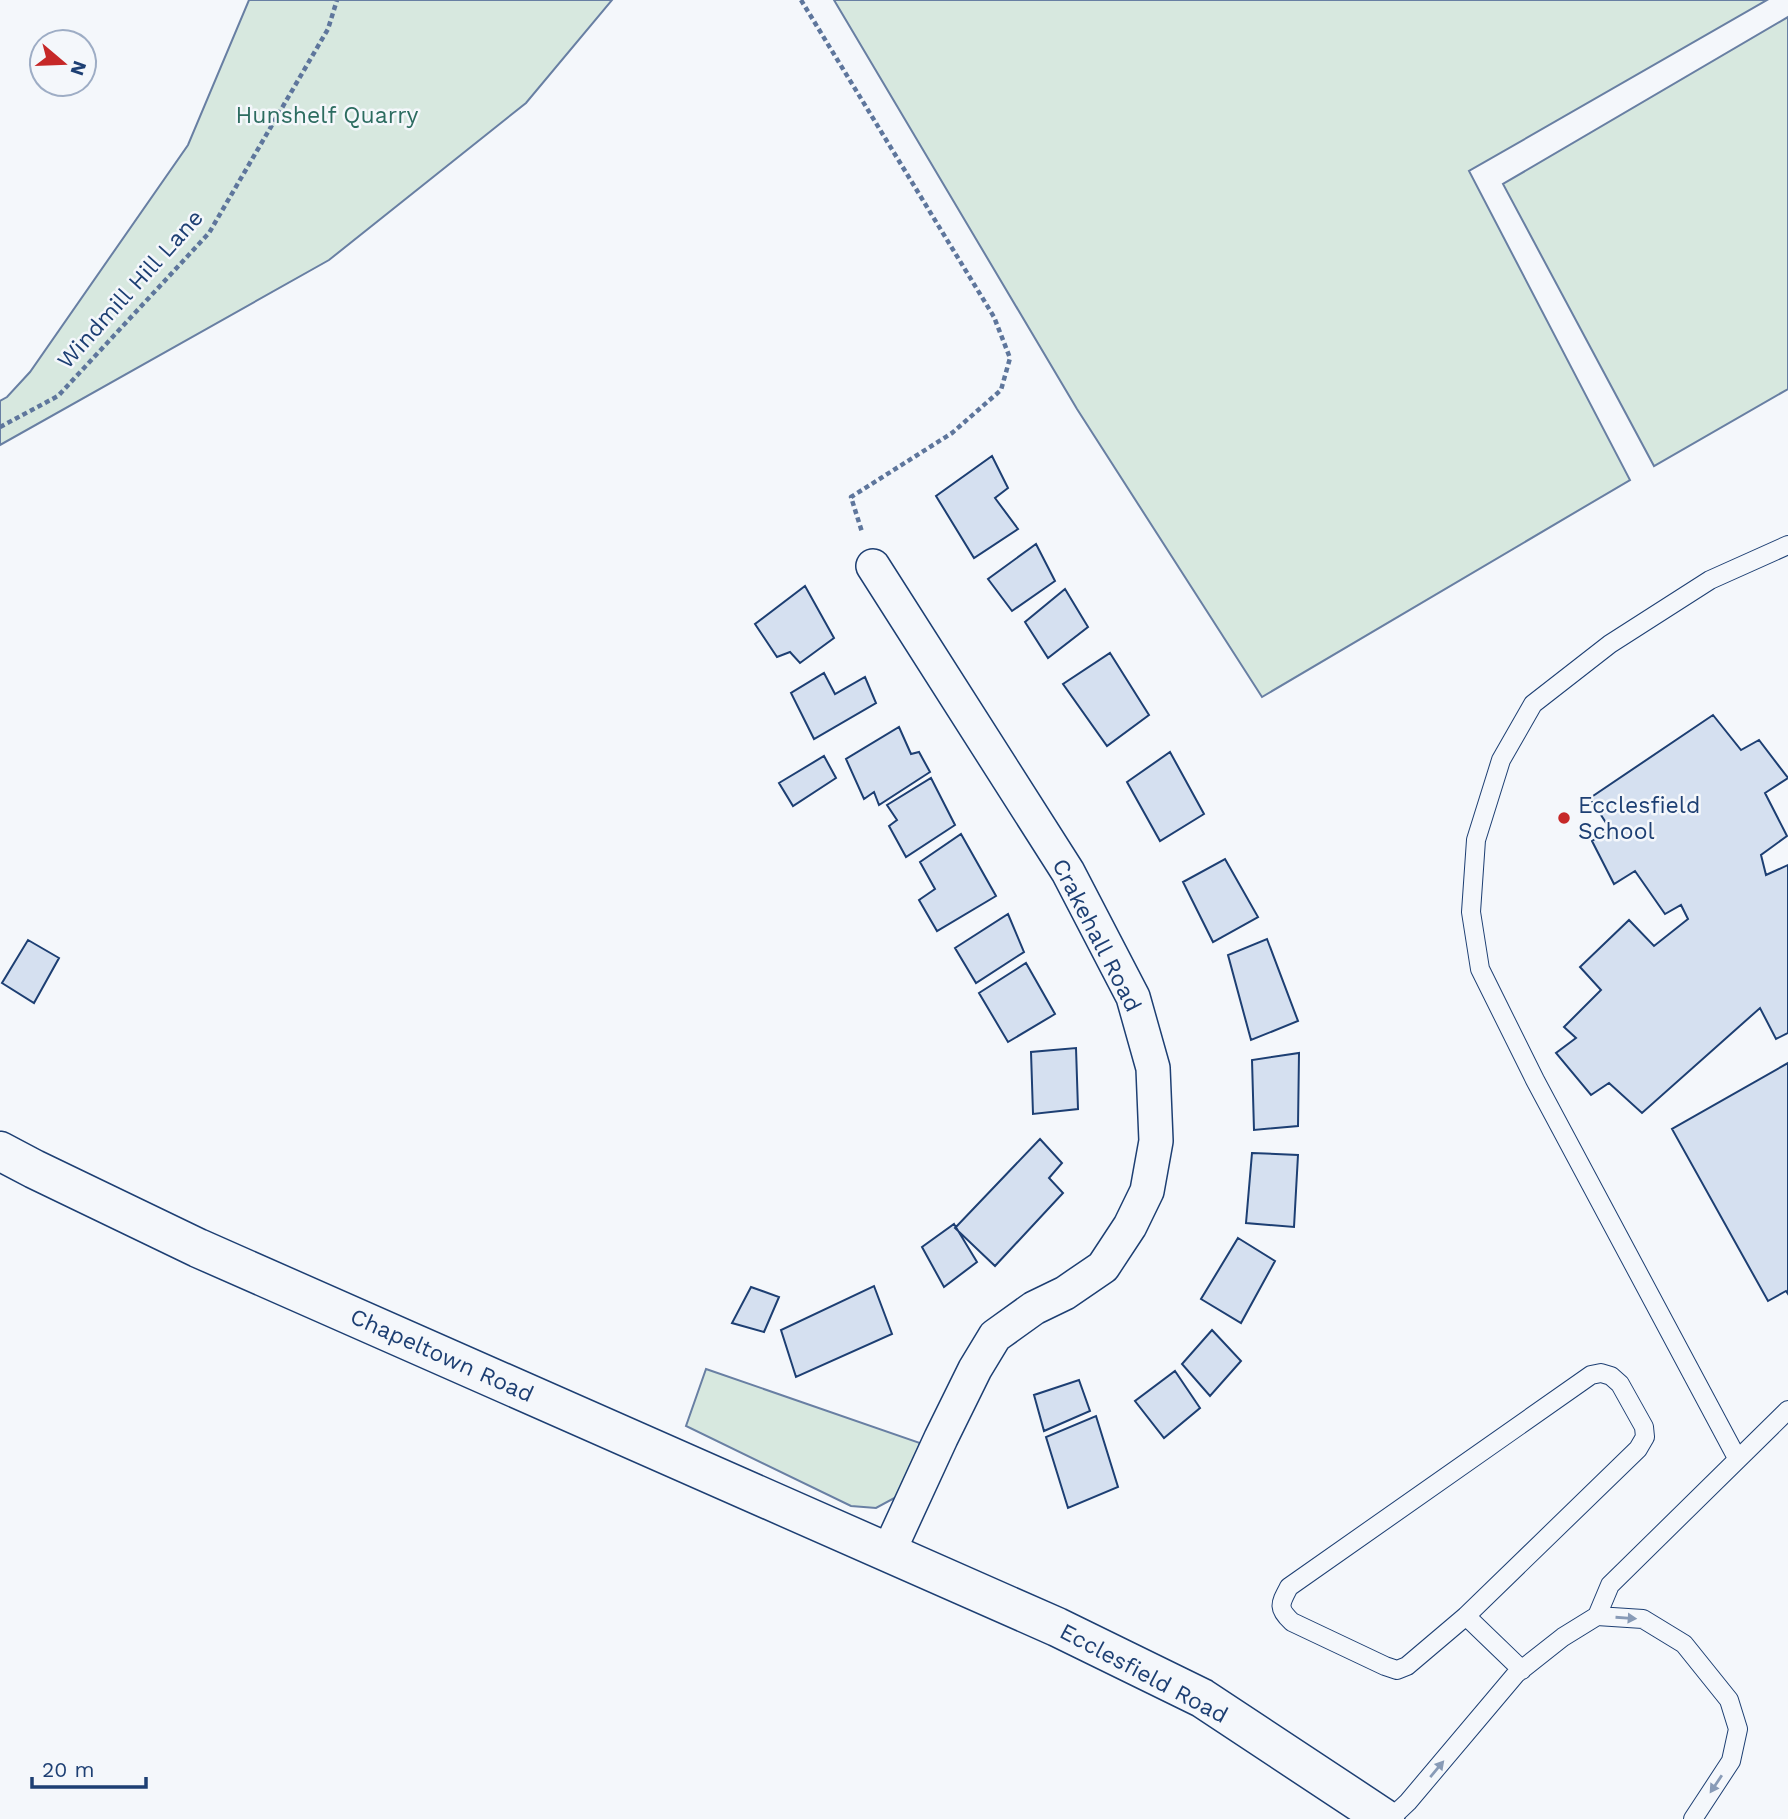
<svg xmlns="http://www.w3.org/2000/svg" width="1788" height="1819" viewBox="0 0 1788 1819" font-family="'Work Sans',sans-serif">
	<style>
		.green { fill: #d7e8df; stroke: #687fa3; stroke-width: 2 }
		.building { fill: #d5e0f0; stroke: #1d3f73; stroke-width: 2 }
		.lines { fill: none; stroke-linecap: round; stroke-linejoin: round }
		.lane-casing { stroke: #1d3f73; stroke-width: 20 }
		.street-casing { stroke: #1d3f73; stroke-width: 36 }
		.primary-casing { stroke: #1d3f73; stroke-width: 41 }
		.path { stroke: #5e769c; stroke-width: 4.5; stroke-dasharray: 5 3.5; stroke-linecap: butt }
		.lane { stroke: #f4f7fb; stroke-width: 18 }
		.street { stroke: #f4f7fb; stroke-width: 33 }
		.primary { stroke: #f4f7fb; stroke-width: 38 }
		.oneway { fill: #889bb7 }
		.poi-dot { fill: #c62828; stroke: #f4f7fb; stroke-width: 2.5 }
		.labels { text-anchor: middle; stroke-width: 5; stroke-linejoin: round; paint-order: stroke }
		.park-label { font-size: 23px; fill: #2c6c60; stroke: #f4f7fb }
		.street-label { font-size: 23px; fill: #1d3f73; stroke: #f4f7fb }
		.poi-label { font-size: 23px; fill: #1d3f73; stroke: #f4f7fb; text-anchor: start }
	</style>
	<rect width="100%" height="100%" fill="#f4f7fb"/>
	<!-- green -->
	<path class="green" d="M249 0H612L526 103 329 260 0 445V401L7 397 30 372 188 145Z
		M834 0H1767L1469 171 1630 480 1262 697 1077 409Z
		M1788 17V389L1654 466 1503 184Z
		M706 1369 920 1443 900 1495 876 1508 851 1506 686 1426Z"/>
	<!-- building -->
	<path class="building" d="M992 456 1008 488 995 498 1018 529 974 558 936 496Z
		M1036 544 1055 581 1012 611 988 579Z
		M805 586 834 638 800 663 790 652 777 657 755 624Z
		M1065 589 1088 627 1048 658 1025 622Z
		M1110 653 1149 715 1107 746 1063 684Z
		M824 673 835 694 865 677 876 703 814 739 791 693Z
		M1713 715 1741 750 1759 740 1788 778 1765 793 1787 836 1761 855 1766 875 1788 865V1033L1776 1039 1760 1008 1642 1113 1609 1083 1591 1095 1556 1053 1576 1038 1564 1027 1601 990 1580 967 1629 920 1654 946 1688 919 1681 905 1665 914 1635 871 1614 884 1592 841 1610 829 1590 798Z
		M899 727 911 754 919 752 930 772 879 805 874 792 864 799 846 759Z
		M1170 752 1204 814 1160 841 1127 782Z
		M824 756 836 778 793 806 779 783Z
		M931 778 955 825 906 857 889 826 897 820 887 805Z
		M961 834 996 896 937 931 919 900 935 889 920 862Z
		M1225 859 1258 917 1213 942 1183 882Z
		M1008 914 1024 952 976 983 955 948Z
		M1267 939 1298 1021 1251 1040 1228 955Z
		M28 940 59 958 34 1003 2 983Z
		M1026 963 1055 1014 1008 1042 979 993Z
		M1076 1048 1078 1109 1033 1114 1031 1052Z
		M1299 1053 1298 1126 1254 1130 1252 1060Z
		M1788 1063V1294L1786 1291 1768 1301 1672 1129Z
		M1040 1139 1062 1163 1049 1178 1063 1193 995 1266 955 1228Z
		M1252 1153 1298 1155 1294 1227 1246 1223Z
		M954 1224 977 1262 944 1287 922 1247Z
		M1238 1238 1275 1261 1241 1323 1201 1299Z
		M874 1286 892 1334 796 1377 781 1330Z
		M751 1287 779 1297 764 1332 732 1323Z
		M1212 1330 1241 1361 1210 1396 1182 1364Z
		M1175 1371 1200 1408 1164 1438 1135 1401Z
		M1079 1380 1090 1411 1044 1431 1034 1395Z
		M1096 1416 1118 1487 1068 1508 1046 1437Z"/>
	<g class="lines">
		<!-- lane casing -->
		<g class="lane-casing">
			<path id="lane" d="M1601 1373 1611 1376 1620 1384 1644 1427 1645 1437 1638 1449 1466 1616 1407 1666 1397 1670 1385 1666 1292 1622C1277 1608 1280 1604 1289 1587L1591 1375Z
				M1737 1458 1535 1080 1480 969 1471 912 1476 840 1501 760 1533 704 1610 644 1710 580 1788 545
				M1466 1616 1522 1670
				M1597 1616 1610 1585 1788 1410
				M1390 1819 1408 1802 1516 1674 1563 1637 1597 1616 1643 1619 1684 1644 1729 1700 1738 1729 1731 1761 1693 1819"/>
		</g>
		<!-- street casing -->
		<g class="street-casing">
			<path id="street" d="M873 566 1068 872 1133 997 1153 1068 1156 1141 1147 1191 1130 1226 1103 1267 1065 1293 1034 1308 995 1336 975 1369 941 1438 889 1551"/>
		</g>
		<!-- primary casing -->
		<g class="primary-casing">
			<path id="primary" d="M0 1151 34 1169 198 1248 1057 1627 1202 1698 1385 1819"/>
		</g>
		<!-- path -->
		<path class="path" d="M801 0 994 317 1010 358 1001 390 952 433 851 497 862 532
			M0 427 58 396 209 233 328 29 337 0"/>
		<!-- lane -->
		<use href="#lane" class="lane"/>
		<!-- street -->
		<use href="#street" class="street"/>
		<!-- primary -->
		<use href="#primary" class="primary"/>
	</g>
	<!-- one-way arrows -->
	<defs><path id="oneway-solid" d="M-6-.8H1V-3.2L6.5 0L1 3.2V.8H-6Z" transform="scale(1.75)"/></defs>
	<g class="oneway">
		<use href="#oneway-solid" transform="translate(1626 1618) rotate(4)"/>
		<use href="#oneway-solid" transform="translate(1437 1769) rotate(-50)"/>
		<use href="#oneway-solid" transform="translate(1716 1784) rotate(124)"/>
	</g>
	<!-- markers -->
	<circle class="poi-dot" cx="1564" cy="818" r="7"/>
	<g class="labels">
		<!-- park labels -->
		<g class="park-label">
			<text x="327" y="123">Hunshelf Quarry</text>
		</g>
		<!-- street labels -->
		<g class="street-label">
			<text transform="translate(130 289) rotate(-48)" y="8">Windmill Hill Lane</text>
			<text transform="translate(1097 935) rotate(63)" y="8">Crakehall Road</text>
			<text transform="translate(442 1355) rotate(24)" y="8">Chapeltown Road</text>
			<text transform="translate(1144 1673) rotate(28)" y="8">Ecclesfield Road</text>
		</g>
		<!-- poi labels -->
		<g class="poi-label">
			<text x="1578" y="813">Ecclesfield<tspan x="1578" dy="26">School</tspan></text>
		</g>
	</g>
	<!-- north arrow -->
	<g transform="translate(63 63) rotate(109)"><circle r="33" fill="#f4f7fb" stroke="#9eadc5" stroke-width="2"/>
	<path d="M0-5L12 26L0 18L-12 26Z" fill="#c62828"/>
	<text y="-10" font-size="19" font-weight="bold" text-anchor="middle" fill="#1d3f73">N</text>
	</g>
	<!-- scale -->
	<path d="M32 1777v10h114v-10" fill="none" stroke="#1d3f73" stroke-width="3.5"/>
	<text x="42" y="1777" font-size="21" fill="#1d3f73" stroke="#f4f7fb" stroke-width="5" paint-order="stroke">20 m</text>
</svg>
